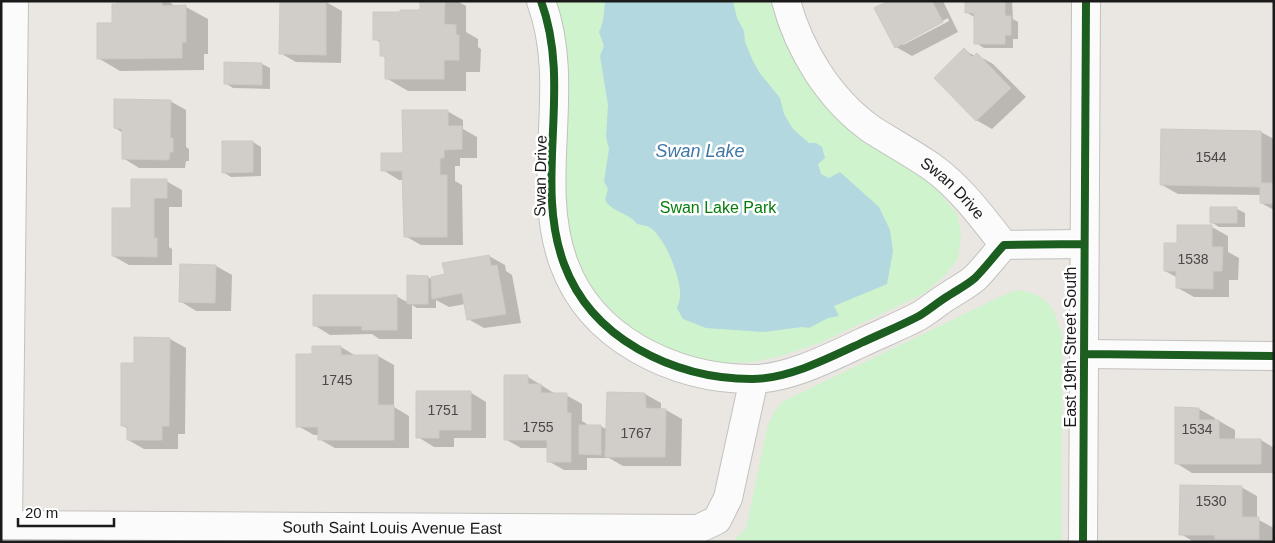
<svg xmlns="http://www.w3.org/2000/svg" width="1275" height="543" viewBox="0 0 1275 543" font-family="Helvetica,sans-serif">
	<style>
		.park { fill: #cef3cd }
		.water { fill: #b3d8e0 }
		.shadow { fill: #0003; fill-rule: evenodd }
		.building { fill: #d1cdc9; stroke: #cdc9c4 }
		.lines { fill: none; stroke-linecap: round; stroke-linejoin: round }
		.street-casing { stroke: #c2c1bf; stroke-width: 30 }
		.street { stroke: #fcfbfb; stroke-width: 28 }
		.cycleway-casing { stroke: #fff; stroke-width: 11 }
		.cycleway { stroke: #1b5e20; stroke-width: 8 }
		.labels { text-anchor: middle; stroke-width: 5; stroke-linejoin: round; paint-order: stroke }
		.number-label { font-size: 14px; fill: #4a4848 }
		.street-label { font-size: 16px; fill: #1b1b1b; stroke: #fff }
		.park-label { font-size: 16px; fill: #047d0b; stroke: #fff }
		.water-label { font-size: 18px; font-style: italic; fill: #4077a7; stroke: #fff }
	</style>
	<rect width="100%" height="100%" fill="#eae7e2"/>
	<!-- park -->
	<path class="park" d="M555 1H773L836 115 858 137 933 185 957 214 961 234 958 259 944 276 925 293 822 342 781 356 753 362 722 363 686 357 659 346 634 332 597 296 585 276 576 256 568 231 565 205 563 35Z
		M1018 290C1049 295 1055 308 1062 336V542H732L746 529 768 424 774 412 782 402 1006 294Z"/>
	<!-- water -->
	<path class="water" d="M605 1H733L737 18 744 31 745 42 753 61 759 72 780 98 784 114 793 129 809 143H816L822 147 825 158 818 164 821 174 829 178 840 172 879 207 890 230 893 251 887 284 834 306 839 316 828 318 809 328 802 327 764 332 706 328 683 319 677 308C678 305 680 300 680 297 682 279 664 235 649 227 645 225 641 225 637 224 629 213 612 212 605 200L608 189 604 181 609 149 606 137 608 105 600 56 604 46 599 32C604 22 604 12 605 1Z"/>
	<!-- shadow -->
	<path class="shadow" d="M118 1H168L176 7H186L208 19V54H204V70L120 71 98 58 113 24Z
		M421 1H457L466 6V32L478 39V47L481 49 480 72H466V91H408L386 78V58L381 55V43L375 39 402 13 421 11Z
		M890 1H943L958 32 912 56 896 47ZM948 18 949 21 903 45V42Z
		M966 1H1012L1013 19 1018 22V39H1013V48H984L976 43 974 17 966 12Z
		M326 2 342 11 341 63 296 62 280 53Z
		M964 50 975 56 977 55 993 64 1026 97 992 129 976 120Z
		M225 63 262 64 270 68V89L233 88 225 83Z
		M170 101 186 110V147L189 149V161H186L185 168H139L123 158V133L115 128Z
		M447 111 463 120V129L477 137V158H460V166H455V181L462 185 463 245H421L405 236 403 180H399L383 170 404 154Z
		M1261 132 1274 139V210L1261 203V195L1178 194 1162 185Z
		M253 142 261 147V176L231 177 223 172V143Z
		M166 181 182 190V207H169V247L172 249V265H129L113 256 132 209Z
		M1211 208 1237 209 1245 213V227H1219L1211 222Z
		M1179 226 1212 227 1228 236V252L1239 258 1238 280H1229V297H1194L1178 288V278L1165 271 1179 245Z
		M489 256 505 265 506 271 512 275 521 323 484 328 468 319 465 304 449 307 436 300V308H417L412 305V339H379L372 334 330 335 314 325 396 296 409 303 428 277 432 280 446 275Z
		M216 266 232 275 231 311H196L180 301Z
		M170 339 186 348 185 434H178V449H144L128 440V429L122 425 135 364Z
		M341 347 356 356H378L394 365V407L409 416V448H335L319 439V435H314L298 426 314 355Z
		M505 377H528L557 395H566L582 404V421L587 424V426H601L607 430 645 394 661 403V410H666L682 419 681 466H623L609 458H587V470H564L548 461V448H521L505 439Z
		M470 392 486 402V438H454V447H434L418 437Z
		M1199 409 1215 418V421H1219L1235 430V440H1261L1274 448V473H1192L1176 463Z
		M1241 487 1257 496V519L1274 528V542H1194L1181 534Z"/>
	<!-- building -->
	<path class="building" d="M117 1H162V6L186 5V42H182V58L97 59V23H112V4H117Z
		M280 1H326V55L279 54Z
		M420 1H445L444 24 456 25V35H459V60H444V79H385V56H380V40H373V12H400V10H420Z
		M888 1H932L943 22 895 48 874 8Z
		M965 1H1005V16H1011V35H1005V44H974V13H965Z
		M964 48 972 57 977 53 1011 88 976 121 934 78Z
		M224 62 262 63V85L224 84Z
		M114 99 171 100 170 138H173V152H170L169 160 122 159V129L114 128Z
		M402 110H448V126H462V149L444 150V158H440V175H447V237H404L402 171H381V153H403Z
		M1161 129 1261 131V183H1274V204L1260 203V187L1160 185Z
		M222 141H253V172L222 173Z
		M131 179H167V198H154V238H157V257L112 256V208H131Z
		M1210 207H1237V223H1210Z
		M1177 225H1212V247H1223L1222 271H1213V289L1176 288V271H1164V243H1177Z
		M489 255 491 266 497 265 506 314 467 320 462 293 432 299 431 277 445 274 442 263Z
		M180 264 216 265 215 303 179 302Z
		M407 275 428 276V304H407Z
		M313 295H397V330H362V326H313Z
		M134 337 170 338 169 426H162V440H127V426H121V363H134Z
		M312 346H341V355H378V405H394V440H318V427H296V354H312Z
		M504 375H528V384H541V393H567V413H571V462H547V440H504Z
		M416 391H471V430H439V438H416Z
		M607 392 645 393 646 408 666 409 665 457H605Z
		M1175 407 1199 408V420H1219V439H1261V464H1175Z
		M579 425H601V455L579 454Z
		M1180 485 1242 486V517H1259V539H1215V535H1179Z"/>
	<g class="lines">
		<!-- street casing -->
		<g class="street-casing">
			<g id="street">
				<path d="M541 1C573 87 533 181 564 264 578 302 605 330 638 349 673 369 712 379 752 379 788 379 829 358 861 343 880 334 900 326 919 316 929 310 938 302 948 296 957 290 967 285 975 278 985 268 994 256 1004 245L1083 244"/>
				<path id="s1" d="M786 1C799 50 829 99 871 129 891 142 912 153 932 167 961 188 982 217 1004 245"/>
				<path d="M1085 354 1274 356"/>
				<path id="s2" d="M1 525 698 529 717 520 728 498 754 379"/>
				<path d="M8 525 14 1"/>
				<path d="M1083 542C1085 362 1084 181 1086 1"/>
			</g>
		</g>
		<!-- street -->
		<use href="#street" class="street"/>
		<!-- cycleway casing -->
		<g class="cycleway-casing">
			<path id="cycleway" d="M541 1C573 87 533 181 564 264 578 302 605 330 638 349 673 369 712 379 752 379 788 379 829 358 861 343 880 334 900 326 919 316 929 310 938 302 948 296 957 290 967 285 975 278 985 268 994 256 1004 245L1083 244
				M1085 354 1274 356
				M1083 542C1085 362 1084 181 1086 1"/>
		</g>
		<!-- cycleway -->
		<use href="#cycleway" class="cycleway"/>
	</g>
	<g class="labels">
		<!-- number labels -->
		<g class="number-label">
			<text x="1211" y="162">1544</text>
			<text x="1193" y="264">1538</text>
			<text x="337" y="385">1745</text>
			<text x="443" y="415">1751</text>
			<text x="538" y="432">1755</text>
			<text x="1197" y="434">1534</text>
			<text x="636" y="438">1767</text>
			<text x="1211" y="506">1530</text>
		</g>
		<!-- street labels -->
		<g class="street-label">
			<text transform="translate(540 176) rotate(-89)" y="6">Swan Drive</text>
			<text dy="6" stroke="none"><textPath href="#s1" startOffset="258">Swan Drive</textPath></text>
			<text transform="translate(1070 347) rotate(-90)" y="6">East 19th Street South</text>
			<text dy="6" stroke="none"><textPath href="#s2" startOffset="391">South Saint Louis Avenue East</textPath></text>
		</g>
		<!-- park labels -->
		<g class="park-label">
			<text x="718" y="213">Swan Lake Park</text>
		</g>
		<!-- water labels -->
		<g class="water-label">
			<text x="700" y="157">Swan Lake</text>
		</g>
	</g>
	<!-- border -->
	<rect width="1275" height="543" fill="none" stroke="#1b1b1b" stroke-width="5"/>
	<!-- scale -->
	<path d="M18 518v8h96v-8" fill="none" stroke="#1b1b1b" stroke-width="2.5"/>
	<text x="25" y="518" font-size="15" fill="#1b1b1b" stroke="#ffffff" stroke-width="4" paint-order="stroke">20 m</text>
</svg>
